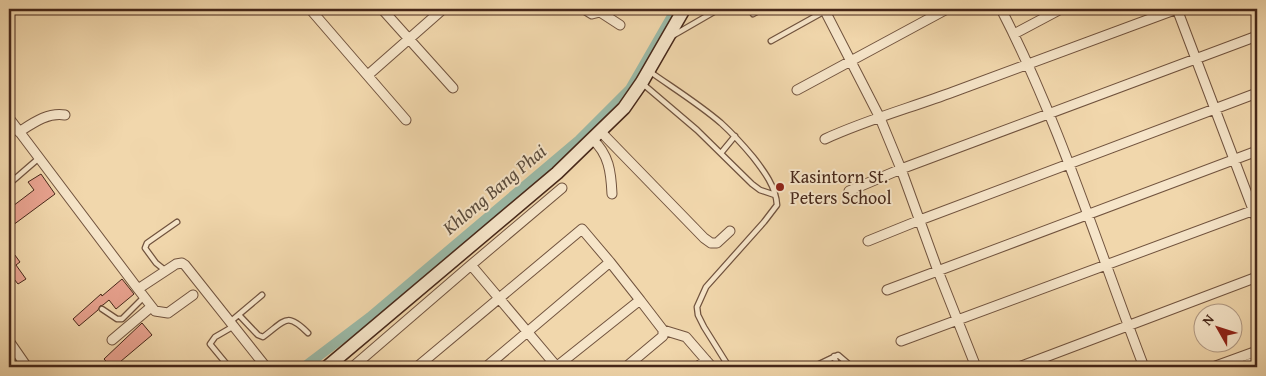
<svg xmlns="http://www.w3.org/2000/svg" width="1266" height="376" viewBox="0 0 1266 376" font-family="'Gentium Book Plus',serif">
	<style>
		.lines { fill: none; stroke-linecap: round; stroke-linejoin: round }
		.canal { stroke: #9bbaa8; stroke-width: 10 }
		.building { fill: #e8a28f; stroke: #462719 }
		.lane-casing { stroke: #71533e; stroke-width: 7 }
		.street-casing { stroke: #71533e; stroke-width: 11 }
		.secondary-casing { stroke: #462719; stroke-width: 15 }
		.lane { stroke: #f6e5c9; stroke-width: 4.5 }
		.street { stroke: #f6e5c9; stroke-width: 9 }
		.secondary { stroke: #f6e5c9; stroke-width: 12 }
		.poi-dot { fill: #8f2418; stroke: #f6e5c9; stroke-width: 2 }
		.labels { text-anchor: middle; stroke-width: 4; stroke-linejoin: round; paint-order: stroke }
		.poi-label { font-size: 18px; fill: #462719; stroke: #f6e5c9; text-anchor: start }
		.water-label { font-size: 19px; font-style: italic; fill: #5b4c3d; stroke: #f6e5c9 }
	</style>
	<rect width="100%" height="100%" fill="#f1d7ac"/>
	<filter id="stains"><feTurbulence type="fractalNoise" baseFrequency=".004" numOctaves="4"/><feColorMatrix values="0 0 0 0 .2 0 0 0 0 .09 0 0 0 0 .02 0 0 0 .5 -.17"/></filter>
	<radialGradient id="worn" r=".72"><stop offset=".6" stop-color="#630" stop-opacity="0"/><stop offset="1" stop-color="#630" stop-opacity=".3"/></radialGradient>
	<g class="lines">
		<!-- canal -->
		<path class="canal" d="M9 358 15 367
			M304 367 370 317 579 140 630 89 676 9"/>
	</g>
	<!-- building -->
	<path class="building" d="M41 174 55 194 9 228V209L34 190 28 182Z
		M9 247 20 262 16 265 26 279 18 284 10 274 12 272 10 269 9 270Z
		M122 279 134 294 116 309 109 300 103 305 100 306 98 310 79 326 73 319 101 294 102 296Z
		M142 323 152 335 114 367H111L104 359Z"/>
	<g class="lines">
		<!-- lane casing -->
		<g class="lane-casing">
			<path id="lane" d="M753 14 762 9
				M674 35 719 9
				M771 41 825 11
				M649 71C673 88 699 104 721 123 733 134 743 145 753 157 764 171 776 187 777 205L764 222 706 287 697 307 698 315 704 327 729 367
				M643 84 697 130 752 184 760 190 775 195
				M721 153 735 136
				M9 184 39 158
				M166 271 156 263 145 248 147 243 177 222
				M102 309 117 319H122L144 297
				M239 315 258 335 263 337C285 321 286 311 308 333
				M230 322 262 295
				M834 356 838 367
				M229 367 210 344 215 337 234 326
				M813 367 838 355 852 367"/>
		</g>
		<!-- street casing -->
		<g class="street-casing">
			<path id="street" d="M310 9 406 120
				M382 9 453 88
				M584 9 592 14 600 12 604 9
				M824 9 880 118 901 169 938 271 976 367
				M1001 9C1060 123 1098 248 1144 367
				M600 12 620 25
				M1014 34 1061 9
				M368 75 443 9
				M797 90 947 9
				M9 118 138 289 176 264 182 263 185 265 266 367
				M600 131 704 238 711 243H717L730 231
				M19 132C33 123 48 112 65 115
				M592 139C609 154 611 172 612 194
				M825 139C866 120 910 108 953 92 1027 65 1102 37 1177 9L1257 220
				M849 191 901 169 1257 36
				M868 241 920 220 1257 93
				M471 265 562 188
				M138 289 155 311 168 313 193 295
				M887 290 1257 151
				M663 330 686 337 712 367
				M112 340 151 307
				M9 341 27 367
				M901 341 1257 209
				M355 365 471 265 557 367
				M417 367 582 229 610 262 486 367
				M556 367 640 300 610 262
				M626 367 663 336V330L640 300
				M697 367 706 360
				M1019 367 1257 277
				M1213 367 1257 351
				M1240 367 1257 361"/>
		</g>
		<!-- secondary casing -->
		<g class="secondary-casing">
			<path id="secondary" d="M327 367 557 173 624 108 642 82 684 9"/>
		</g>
		<!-- lane -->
		<use href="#lane" class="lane"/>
		<!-- street -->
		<use href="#street" class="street"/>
		<!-- secondary -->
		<use href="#secondary" class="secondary"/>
	</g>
	<!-- markers -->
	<circle class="poi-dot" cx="780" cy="187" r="5"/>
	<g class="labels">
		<!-- poi labels -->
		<g class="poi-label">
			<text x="790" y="183">Kasintorn St.<tspan x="790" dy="21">Peters School</tspan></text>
		</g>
		<!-- water labels -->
		<g class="water-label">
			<text transform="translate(494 189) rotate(-40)" y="7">Khlong Bang Phai</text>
		</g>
	</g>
	<!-- margin -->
	<rect width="1266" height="376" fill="none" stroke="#f1d7ac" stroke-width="30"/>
	<rect x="10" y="10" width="1246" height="356" fill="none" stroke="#462719" stroke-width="2.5"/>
	<rect x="15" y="15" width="1236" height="346" fill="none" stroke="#462719"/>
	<!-- north arrow -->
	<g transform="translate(1218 328) rotate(309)"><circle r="24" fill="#f6e5c9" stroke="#b09983"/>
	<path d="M0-4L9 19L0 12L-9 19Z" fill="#8f2418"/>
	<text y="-8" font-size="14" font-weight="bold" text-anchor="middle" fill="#462719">N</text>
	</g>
	<rect width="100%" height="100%" filter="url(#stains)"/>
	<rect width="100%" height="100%" fill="url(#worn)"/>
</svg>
